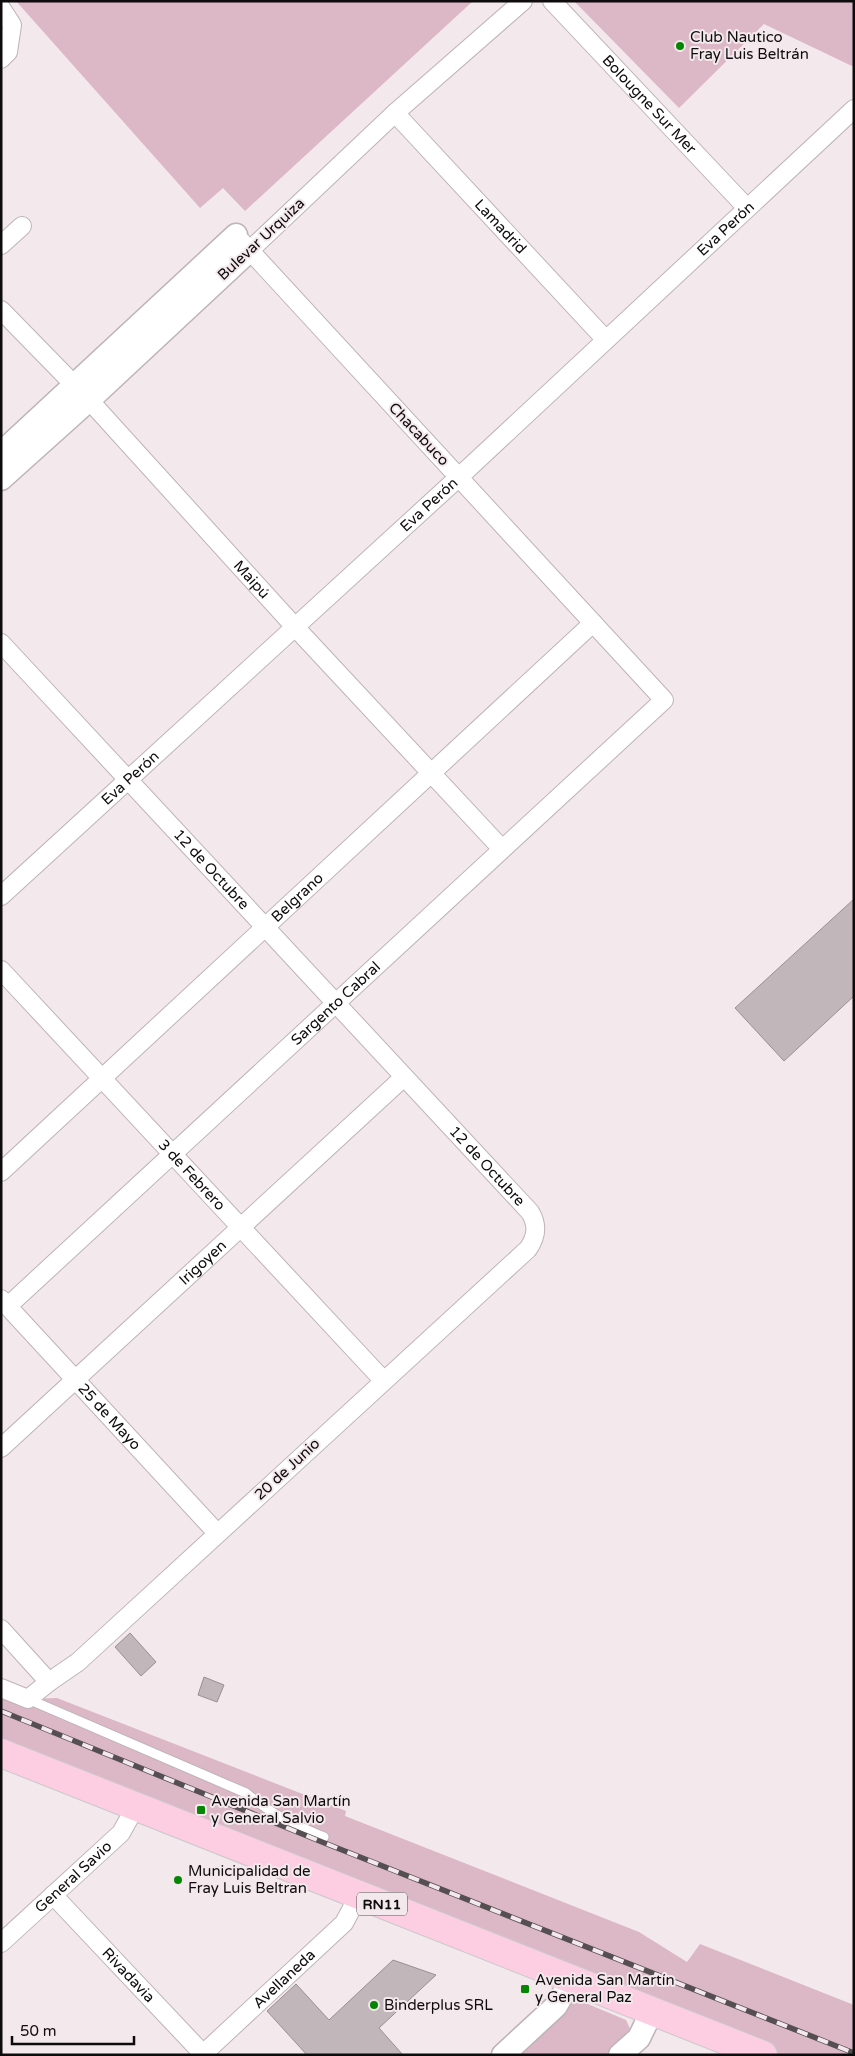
<svg xmlns="http://www.w3.org/2000/svg" width="855" height="2056" viewBox="0 0 855 2056" font-family="'Varela Round',sans-serif">
	<style>
		.green { fill: #dcb7c6 }
		.building { fill: #c1b6ba; stroke: #9a9094 }
		.lines { fill: none; stroke-linecap: round; stroke-linejoin: round }
		.service-casing { stroke: #beb3b7; stroke-width: 11 }
		.minor-casing { stroke: #beb3b7; stroke-width: 20 }
		.tertiary-casing { stroke: #beb3b7; stroke-width: 25 }
		.primary-casing { stroke: #cac9ca; stroke-width: 30 }
		.service { stroke: #fff; stroke-width: 9 }
		.minor { stroke: #fff; stroke-width: 18 }
		.tertiary { stroke: #fff; stroke-width: 22 }
		.primary { stroke: #fdcde1; stroke-width: 28 }
		.rail-casing { stroke: #554f51; stroke-width: 5.5 }
		.rail { stroke: #f3e8ec; stroke-width: 4; stroke-dasharray: 11; stroke-linecap: butt }
		.poi-dot { fill: #068505; stroke: #f3e8ec; stroke-width: 2 }
		.labels { text-anchor: middle; stroke-width: 4; stroke-linejoin: round; paint-order: stroke }
		.shield { fill: #f3e8ec; stroke: #534d4f; stroke-width: 1 }
		.shield-label { font-size: 14px; font-weight: bold; fill: #0e0b0c }
		.poi-label { font-size: 15px; fill: #0e0b0c; stroke: #f3e8ec; text-anchor: start }
		.street-label { font-size: 15px; fill: #0e0b0c; stroke: #f3e8ec }
	</style>
	<rect width="100%" height="100%" fill="#f3e8ec"/>
	<!-- green -->
	<path class="green" d="M16 1H473L245 211 223 188 200 208Z
		M574 1H854V67L764 24 679 108Z
		M1 1688 28 1699 57 1698 346 1811 345 1816 639 1932 687 1962 700 1944 854 2005V2055H763L1 1753Z
		M583 2002 626 2020 631 2031 612 2055H515L569 2004Z"/>
	<!-- building -->
	<path class="building" d="M854 899V996L784 1061 735 1008Z
		M130 1633 156 1662 141 1676 115 1647Z
		M204 1677 224 1685 217 1702 198 1695Z
		M393 1960 436 1975 379 2028 403 2055H307L267 2011 296 1984 329 2020Z"/>
	<g class="lines">
		<!-- service casing -->
		<g class="service-casing">
			<path id="service" d="M28 1699 246 1793C272 1815 293 1824 324 1837"/>
		</g>
		<!-- minor casing -->
		<g class="minor-casing">
			<g id="minor">
				<path id="s1" d="M552 1 747 208"/>
				<path d="M1 8 12 25 8 52 1 59"/>
				<path id="s2" d="M395 113 606 340"/>
				<path d="M1 245 22 226"/>
				<path d="M249 251 395 113 523 1"/>
				<path id="s3" d="M1 310 89 400 295 627 502 849"/>
				<path id="s4" d="M1 643 530 1212C538 1225 537 1236 528 1249L78 1662 49 1682 28 1699 1 1688"/>
				<path id="s5" d="M1 896 459 477 854 109"/>
				<path id="s6" d="M1 970 383 1380"/>
				<path id="s7" d="M1 1172 593 623"/>
				<path id="s8" d="M1 1299 217 1533"/>
				<path id="s9" d="M8 1306 664 700 241 241"/>
				<path id="s10" d="M1 1448 404 1077"/>
				<path d="M1 1629 49 1682"/>
				<path id="s11" d="M53 1895 204 2055"/>
				<path id="s12" d="M1 1943 121 1833 136 1806"/>
				<path id="s13" d="M202 2055 344 1923 359 1895"/>
			</g>
		</g>
		<!-- tertiary casing -->
		<g class="tertiary-casing">
			<path id="tertiary" d="M1 453 236 235
				M1 479 89 400 249 251
				M503 2055 556 2006 572 1979
				M620 2055 639 2038 652 2011"/>
		</g>
		<!-- primary casing -->
		<g class="primary-casing">
			<path id="primary" d="M1 1753 763 2055"/>
		</g>
		<!-- service -->
		<use href="#service" class="service"/>
		<!-- minor -->
		<use href="#minor" class="minor"/>
		<!-- tertiary -->
		<use href="#tertiary" class="tertiary"/>
		<!-- primary -->
		<use href="#primary" class="primary"/>
		<!-- rail casing -->
		<g class="rail-casing">
			<path id="rail" d="M1 1711 322 1842 854 2053"/>
		</g>
		<!-- rail -->
		<use href="#rail" class="rail"/>
	</g>
	<!-- markers -->
	<g class="poi-dot">
		<circle cx="680" cy="46" r="5"/>
		<rect x="196" y="1805" width="10" height="10" rx="2.5"/>
		<circle cx="178" cy="1880" r="5"/>
		<rect x="520" y="1984" width="10" height="10" rx="2.5"/>
		<circle cx="374" cy="2005" r="5"/>
	</g>
	<g class="labels">
		<!-- shield labels -->
		<rect class="shield" x="357" y="1892.5" width="50" height="23" rx="4"/>
		<g class="shield-label">
			<text x="382" y="1909">RN11</text>
		</g>
		<!-- poi labels -->
		<g class="poi-label">
			<text x="690" y="42">Club Nautico<tspan x="690" dy="17">Fray Luis Beltrán</tspan></text>
			<text x="211" y="1806">Avenida San Martín<tspan x="211" dy="17">y General Salvio</tspan></text>
			<text x="188" y="1876">Municipalidad de<tspan x="188" dy="17">Fray Luis Beltran</tspan></text>
			<text x="535" y="1985">Avenida San Martín<tspan x="535" dy="17">y General Paz</tspan></text>
			<text x="384" y="2010">Binderplus SRL</text>
		</g>
		<!-- street labels -->
		<g class="street-label">
			<text dy="5" stroke="none"><textPath href="#s1" startOffset="142">Bolougne Sur Mer</textPath></text>
			<text dy="5" stroke="none"><textPath href="#s2" startOffset="155">Lamadrid</textPath></text>
			<text dy="5" stroke="none"><textPath href="#s5" startOffset="985">Eva Perón</textPath></text>
			<text transform="translate(261 239) rotate(-43)" y="5">Bulevar Urquiza</text>
			<text transform="translate(419 434) rotate(47)" y="5">Chacabuco</text>
			<text dy="5" stroke="none"><textPath href="#s5" startOffset="580">Eva Perón</textPath></text>
			<text dy="5" stroke="none"><textPath href="#s3" startOffset="368">Maipú</textPath></text>
			<text dy="5" stroke="none"><textPath href="#s5" startOffset="175">Eva Perón</textPath></text>
			<text dy="5" stroke="none"><textPath href="#s4" startOffset="309">12 de Octubre</textPath></text>
			<text dy="5" stroke="none"><textPath href="#s7" startOffset="404">Belgrano</textPath></text>
			<text dy="5" stroke="none"><textPath href="#s9" startOffset="446">Sargento Cabral</textPath></text>
			<text dy="5" stroke="none"><textPath href="#s4" startOffset="714">12 de Octubre</textPath></text>
			<text dy="5" stroke="none"><textPath href="#s6" startOffset="280">3 de Febrero</textPath></text>
			<text dy="5" stroke="none"><textPath href="#s10" startOffset="274">Irigoyen</textPath></text>
			<text dy="5" stroke="none"><textPath href="#s8" startOffset="160">25 de Mayo</textPath></text>
			<text transform="translate(287 1469) rotate(-43)" y="5">20 de Junio</text>
			<text dy="5" stroke="none"><textPath href="#s12" startOffset="98">General Savio</textPath></text>
			<text dy="5" stroke="none"><textPath href="#s11" startOffset="110">Rivadavia</textPath></text>
			<text dy="5" stroke="none"><textPath href="#s13" startOffset="112">Avellaneda</textPath></text>
		</g>
	</g>
	<!-- border -->
	<rect width="855" height="2056" fill="none" stroke="#0e0b0c" stroke-width="5"/>
	<!-- scale -->
	<path d="M12 2036v8h122v-8" fill="none" stroke="#0e0b0c" stroke-width="2.5"/>
	<text x="20" y="2036" font-size="15" fill="#0e0b0c" stroke="#f3e8ec" stroke-width="4" paint-order="stroke">50 m</text>
</svg>
